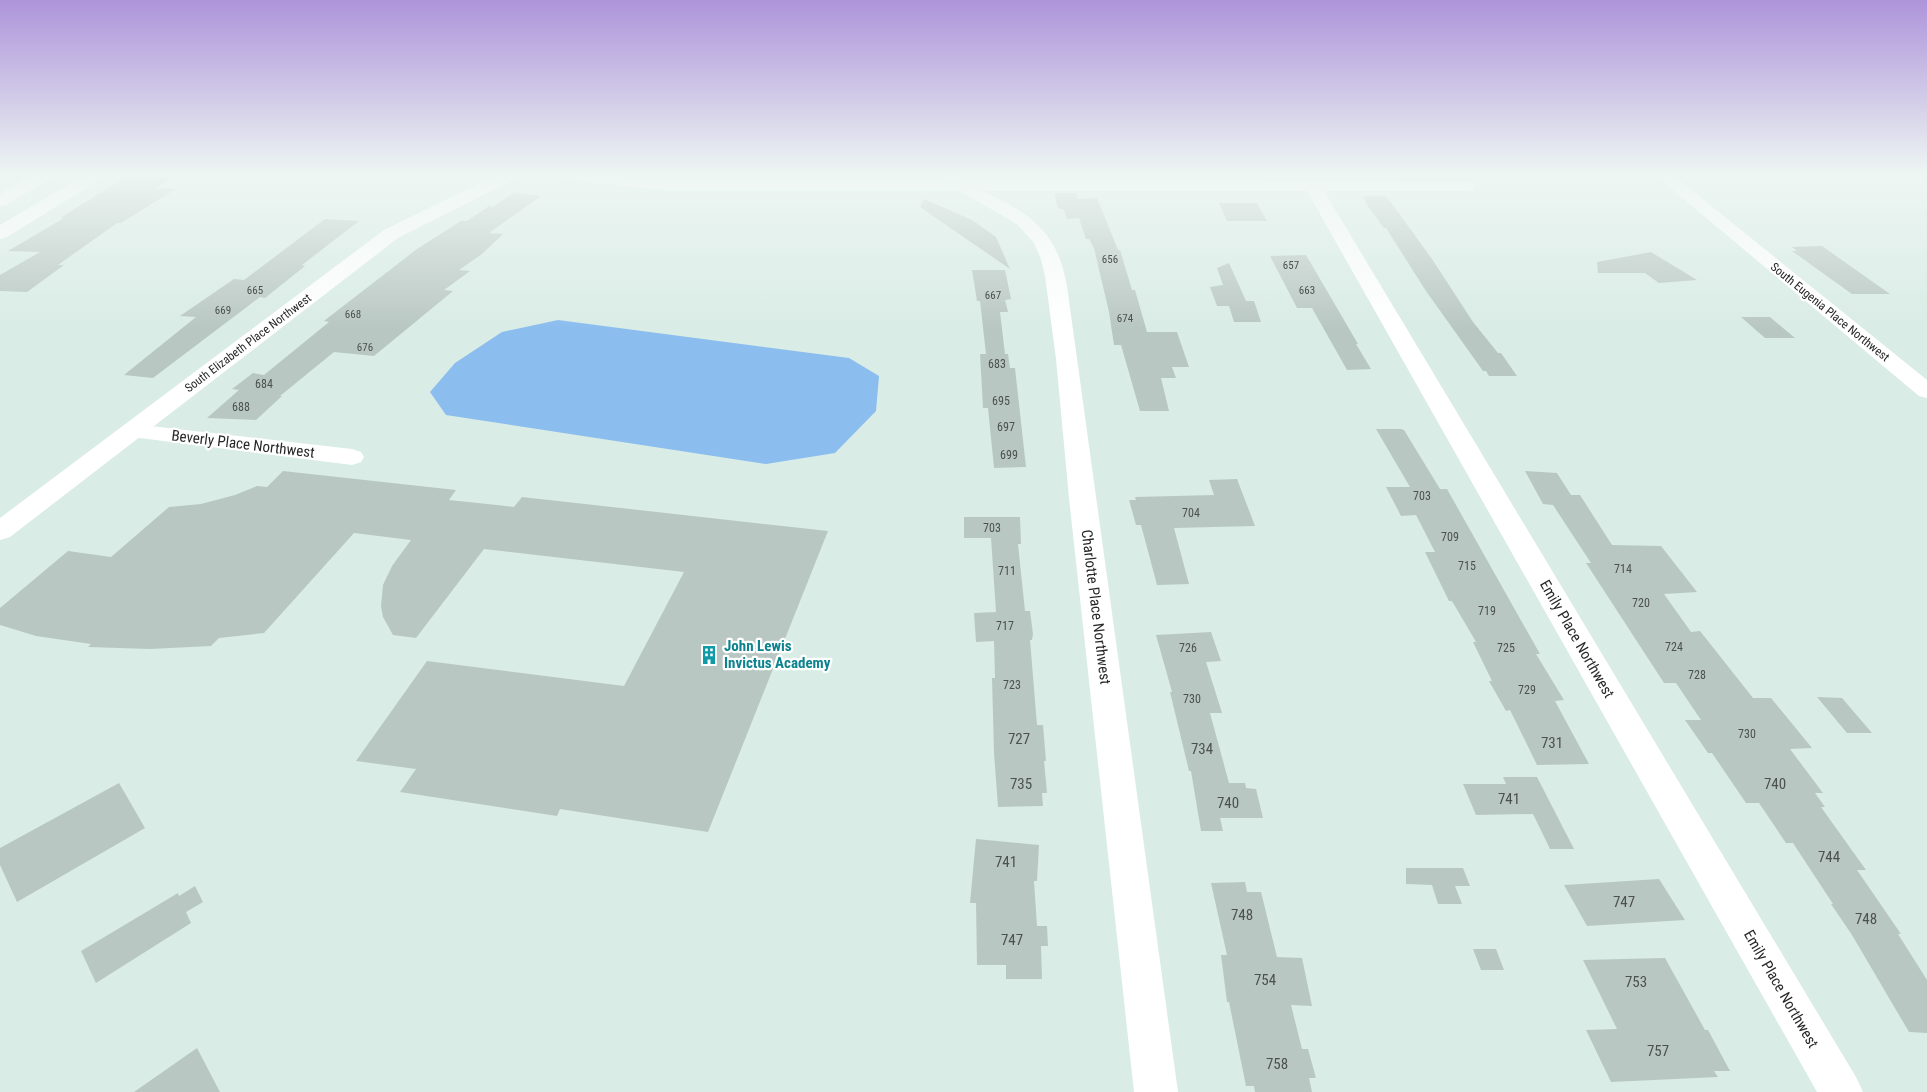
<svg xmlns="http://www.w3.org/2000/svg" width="1927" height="1092" viewBox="0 0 1927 1092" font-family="'Roboto Condensed',sans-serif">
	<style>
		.pitch { fill: #8bbdef }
		.building { fill: #b9c7c2 }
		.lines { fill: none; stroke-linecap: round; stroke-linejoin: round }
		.minor { fill: #fff; fill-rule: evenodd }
		.tertiary { fill: #fff; fill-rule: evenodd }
		.labels { text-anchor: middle; stroke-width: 4.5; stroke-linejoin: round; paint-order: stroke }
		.far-number-label { font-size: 11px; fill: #4c504e }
		.far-street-label { font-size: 12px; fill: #282828; stroke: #fff }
		.number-label { font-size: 12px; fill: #4c504e }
		.street-label { font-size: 15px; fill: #282828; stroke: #fff }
		.culture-label { font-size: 15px; font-weight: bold; fill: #0d838f; stroke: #fff; text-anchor: start }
		.near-number-label { font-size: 15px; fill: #4c504e }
	</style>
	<rect width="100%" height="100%" fill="#d9ece5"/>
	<!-- pitch -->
	<path class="pitch" d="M558 320 849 358 879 376 876 411 835 453 766 464 446 415 430 392 455 363 502 332Z"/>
	<!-- building -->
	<path class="building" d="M126 177 173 178 156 188 176 189 121 223H117L58 265H64L27 292 0 291V275L40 252 8 251 64 218H60Z
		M513 193 541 196 489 233 503 234 482 254 459 270 470 271 444 290 453 291 374 356 334 352 280 396H282L256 420 207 418 239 390 232 389 253 373 264 375 329 322 324 321 329 317 417 249 461 221H467L489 206 493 207Z
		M1054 193H1077V199L1097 198 1118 250H1120L1132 290H1135L1147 332H1177L1189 367H1172L1176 378H1161L1169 411H1140L1121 345H1114L1109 312 1094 248 1089 239H1086L1079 218 1067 219 1064 210 1058 208Z
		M1363 196H1385L1390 201 1432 259 1473 322 1498 353H1501L1517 376H1489L1486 371H1483L1426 291 1386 228H1384L1364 201H1366Z
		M924 199 972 220 996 237 1010 269 920 207Z
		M1219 203H1257L1267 221H1227Z
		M325 219 359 221 302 265 305 266 265 298 260 297 153 378 124 375 196 317 180 316 234 279 244 280Z
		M1818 246H1822L1890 294H1852L1792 251H1797L1792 247Z
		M1651 252 1697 280 1659 283 1645 273H1598L1597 262Z
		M1306 255 1358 344H1356L1371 369 1347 370 1312 308H1297L1270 256Z
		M1229 263 1246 301H1254L1261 322H1234L1229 306H1217L1210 287 1223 285 1217 268Z
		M972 270H1005L1011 299 1005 300 1008 312H1000L1005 354H1008L1010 368H1015L1026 467 994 468 988 408H983L980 354H986L980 301H977Z
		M1741 317H1770L1795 338H1765Z
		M1376 429H1401L1404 430 1440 489H1447L1540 654H1536L1564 700 1555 701 1589 764 1537 765 1510 710 1506 711 1489 681H1492L1473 642H1476L1452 601H1449L1425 552H1435L1416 515 1401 516 1386 487H1410Z
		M283 471 456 490 449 500 497 505 514 507 522 497 828 531 708 832 560 809 557 816 400 792 416 769 356 761 427 661 624 686 684 572 484 549 416 638 393 635 383 617 381 606 383 585 392 566 411 540 354 533 264 633 219 638 211 646 150 649 88 647 91 644 36 636 0 625V608L68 551 111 557 169 507 201 504 235 495 257 486 267 487Z
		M1525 471 1557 473 1571 495H1580L1612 545 1661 546 1697 592 1664 594 1691 632 1700 631 1753 698H1771L1812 748 1790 749 1823 793H1815L1825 807H1821L1866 870H1857L1901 934H1898L1927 980V1033L1909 1032 1852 935 1831 904H1833L1793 843H1786L1759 803H1746L1712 753H1708L1685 720H1701L1676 683H1664L1586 563H1591L1553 505 1543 504Z
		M1237 479 1255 526 1174 528 1189 584 1157 585 1141 525H1136L1129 500H1136L1135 497 1214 495 1209 480Z
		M964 517H1020L1021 544H1018L1025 611H1030L1033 634 1032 640H1030L1037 725H1043L1046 761H1044L1047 793H1042L1043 806 998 807 994 753 992 678H995L994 641 976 642 974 613 996 612 991 538H964Z
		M1211 632 1221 661 1206 662 1222 713H1210L1229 783H1245L1246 788 1256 789 1263 818H1220L1223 831H1201L1191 771H1189L1170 692H1172L1156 635Z
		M1817 697 1842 698 1872 733H1847Z
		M1503 777H1537L1574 849H1550L1533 814 1476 815 1463 784H1506Z
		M119 783 145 828 17 902 0 865V848Z
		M976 839 1039 845 1037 881H1034L1037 926H1047L1048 946H1041L1042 979H1006V965H977L976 903H970Z
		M1406 868H1463L1470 886H1455L1462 904H1438L1432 885 1406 884Z
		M1659 879 1685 920 1587 926 1564 885Z
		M1245 882 1247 892H1261L1277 957 1302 958 1312 1006 1291 1005 1302 1049H1308L1316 1078H1309L1312 1092H1255L1254 1086H1246L1229 1002H1227L1221 955H1227L1211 883Z
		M195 886 203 902 186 912 191 923 96 983 81 951 178 893 179 896Z
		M1473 949H1496L1504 970H1481Z
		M1665 958 1705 1030H1708L1730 1071H1714L1718 1077 1611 1082 1586 1030 1617 1029 1583 960Z
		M197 1048 220 1092H134Z"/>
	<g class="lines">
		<!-- minor -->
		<path class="minor" d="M32 175H52L50 179 6 205 0 206V194Z
			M84 175H103L101 179 7 237 0 239V225Z
			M563 175H614L662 180H944L940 175H958L965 180 1472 182 1475 186 1472 190 1466 191H1324L1856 1077 1863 1092H1817L1307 191H983C1030 214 1057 230 1067 286L1178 1092H1134L1069 498 1056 359 1045 276 1041 259 1034 243 1017 224 958 190H662L571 180 565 179Z
			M1655 175H1673L1927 380V398L1919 396Z
			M133 424 352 449 361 452 364 457 361 462 352 465 124 436 121 431 124 426Z"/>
		<!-- tertiary -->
		<path class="tertiary" d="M496 175H517L515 179 398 238 10 537 0 540V518L384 230Z"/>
	</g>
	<!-- sky -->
	<linearGradient id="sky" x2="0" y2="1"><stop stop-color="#ae94da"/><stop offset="0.53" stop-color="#eef6f3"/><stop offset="1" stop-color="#eef6f3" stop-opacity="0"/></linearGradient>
	<rect width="1927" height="328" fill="url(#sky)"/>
	<!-- icons -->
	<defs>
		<g id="building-bare" transform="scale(1.5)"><path d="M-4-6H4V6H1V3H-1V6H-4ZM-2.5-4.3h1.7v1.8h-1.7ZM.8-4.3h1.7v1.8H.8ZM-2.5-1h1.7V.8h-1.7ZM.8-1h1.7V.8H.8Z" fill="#0f9aa8" stroke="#fff" stroke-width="2.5" paint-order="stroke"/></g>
	</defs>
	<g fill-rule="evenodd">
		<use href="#building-bare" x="709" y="655"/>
	</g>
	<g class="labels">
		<!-- far-number labels -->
		<g class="far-number-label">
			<text x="1110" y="263">656</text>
			<text x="1291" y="269">657</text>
			<text x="255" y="294">665</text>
			<text x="1307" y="294">663</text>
			<text x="993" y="299">667</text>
			<text x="223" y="314">669</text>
			<text x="353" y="318">668</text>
			<text x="1125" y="322">674</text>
			<text x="365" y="351">676</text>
		</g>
		<!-- far-street labels -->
		<g class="far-street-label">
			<text transform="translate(1830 312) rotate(39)" y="4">South Eugenia Place Northwest</text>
			<text transform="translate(248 343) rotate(-37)" y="4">South Elizabeth Place Northwest</text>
		</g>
		<!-- number labels -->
		<g class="number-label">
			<text x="997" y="368">683</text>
			<text x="264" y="388">684</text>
			<text x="1001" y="405">695</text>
			<text x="241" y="411">688</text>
			<text x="1006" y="431">697</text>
			<text x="1009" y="459">699</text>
			<text x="1422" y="500">703</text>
			<text x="1191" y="517">704</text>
			<text x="992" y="532">703</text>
			<text x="1450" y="541">709</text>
			<text x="1467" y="570">715</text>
			<text x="1623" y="573">714</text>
			<text x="1007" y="575">711</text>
			<text x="1641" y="607">720</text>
			<text x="1487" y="615">719</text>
			<text x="1005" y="630">717</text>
			<text x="1674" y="651">724</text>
			<text x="1188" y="652">726</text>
			<text x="1506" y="652">725</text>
			<text x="1697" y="679">728</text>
			<text x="1012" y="689">723</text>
			<text x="1527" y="694">729</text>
			<text x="1192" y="703">730</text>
			<text x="1747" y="738">730</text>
		</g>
		<!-- street labels -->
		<g class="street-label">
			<text transform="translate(243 444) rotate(7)" y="5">Beverly Place Northwest</text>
			<text transform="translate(1096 607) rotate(83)" y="5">Charlotte Place Northwest</text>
			<text transform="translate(1577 639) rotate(60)" y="5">Emily Place Northwest</text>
			<text transform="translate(1781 989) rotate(60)" y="5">Emily Place Northwest</text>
		</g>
		<!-- culture labels -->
		<g class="culture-label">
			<text x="724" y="651">John Lewis<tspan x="724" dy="17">Invictus Academy</tspan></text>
		</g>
		<!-- near-number labels -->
		<g class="near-number-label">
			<text x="1019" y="744">727</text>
			<text x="1552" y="748">731</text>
			<text x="1202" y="754">734</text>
			<text x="1021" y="789">735</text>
			<text x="1775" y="789">740</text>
			<text x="1509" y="804">741</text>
			<text x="1228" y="808">740</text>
			<text x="1829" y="862">744</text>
			<text x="1006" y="867">741</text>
			<text x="1624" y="907">747</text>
			<text x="1242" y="920">748</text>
			<text x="1866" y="924">748</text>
			<text x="1012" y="945">747</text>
			<text x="1265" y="985">754</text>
			<text x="1636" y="987">753</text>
			<text x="1658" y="1056">757</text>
			<text x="1277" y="1069">758</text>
		</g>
	</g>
</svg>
